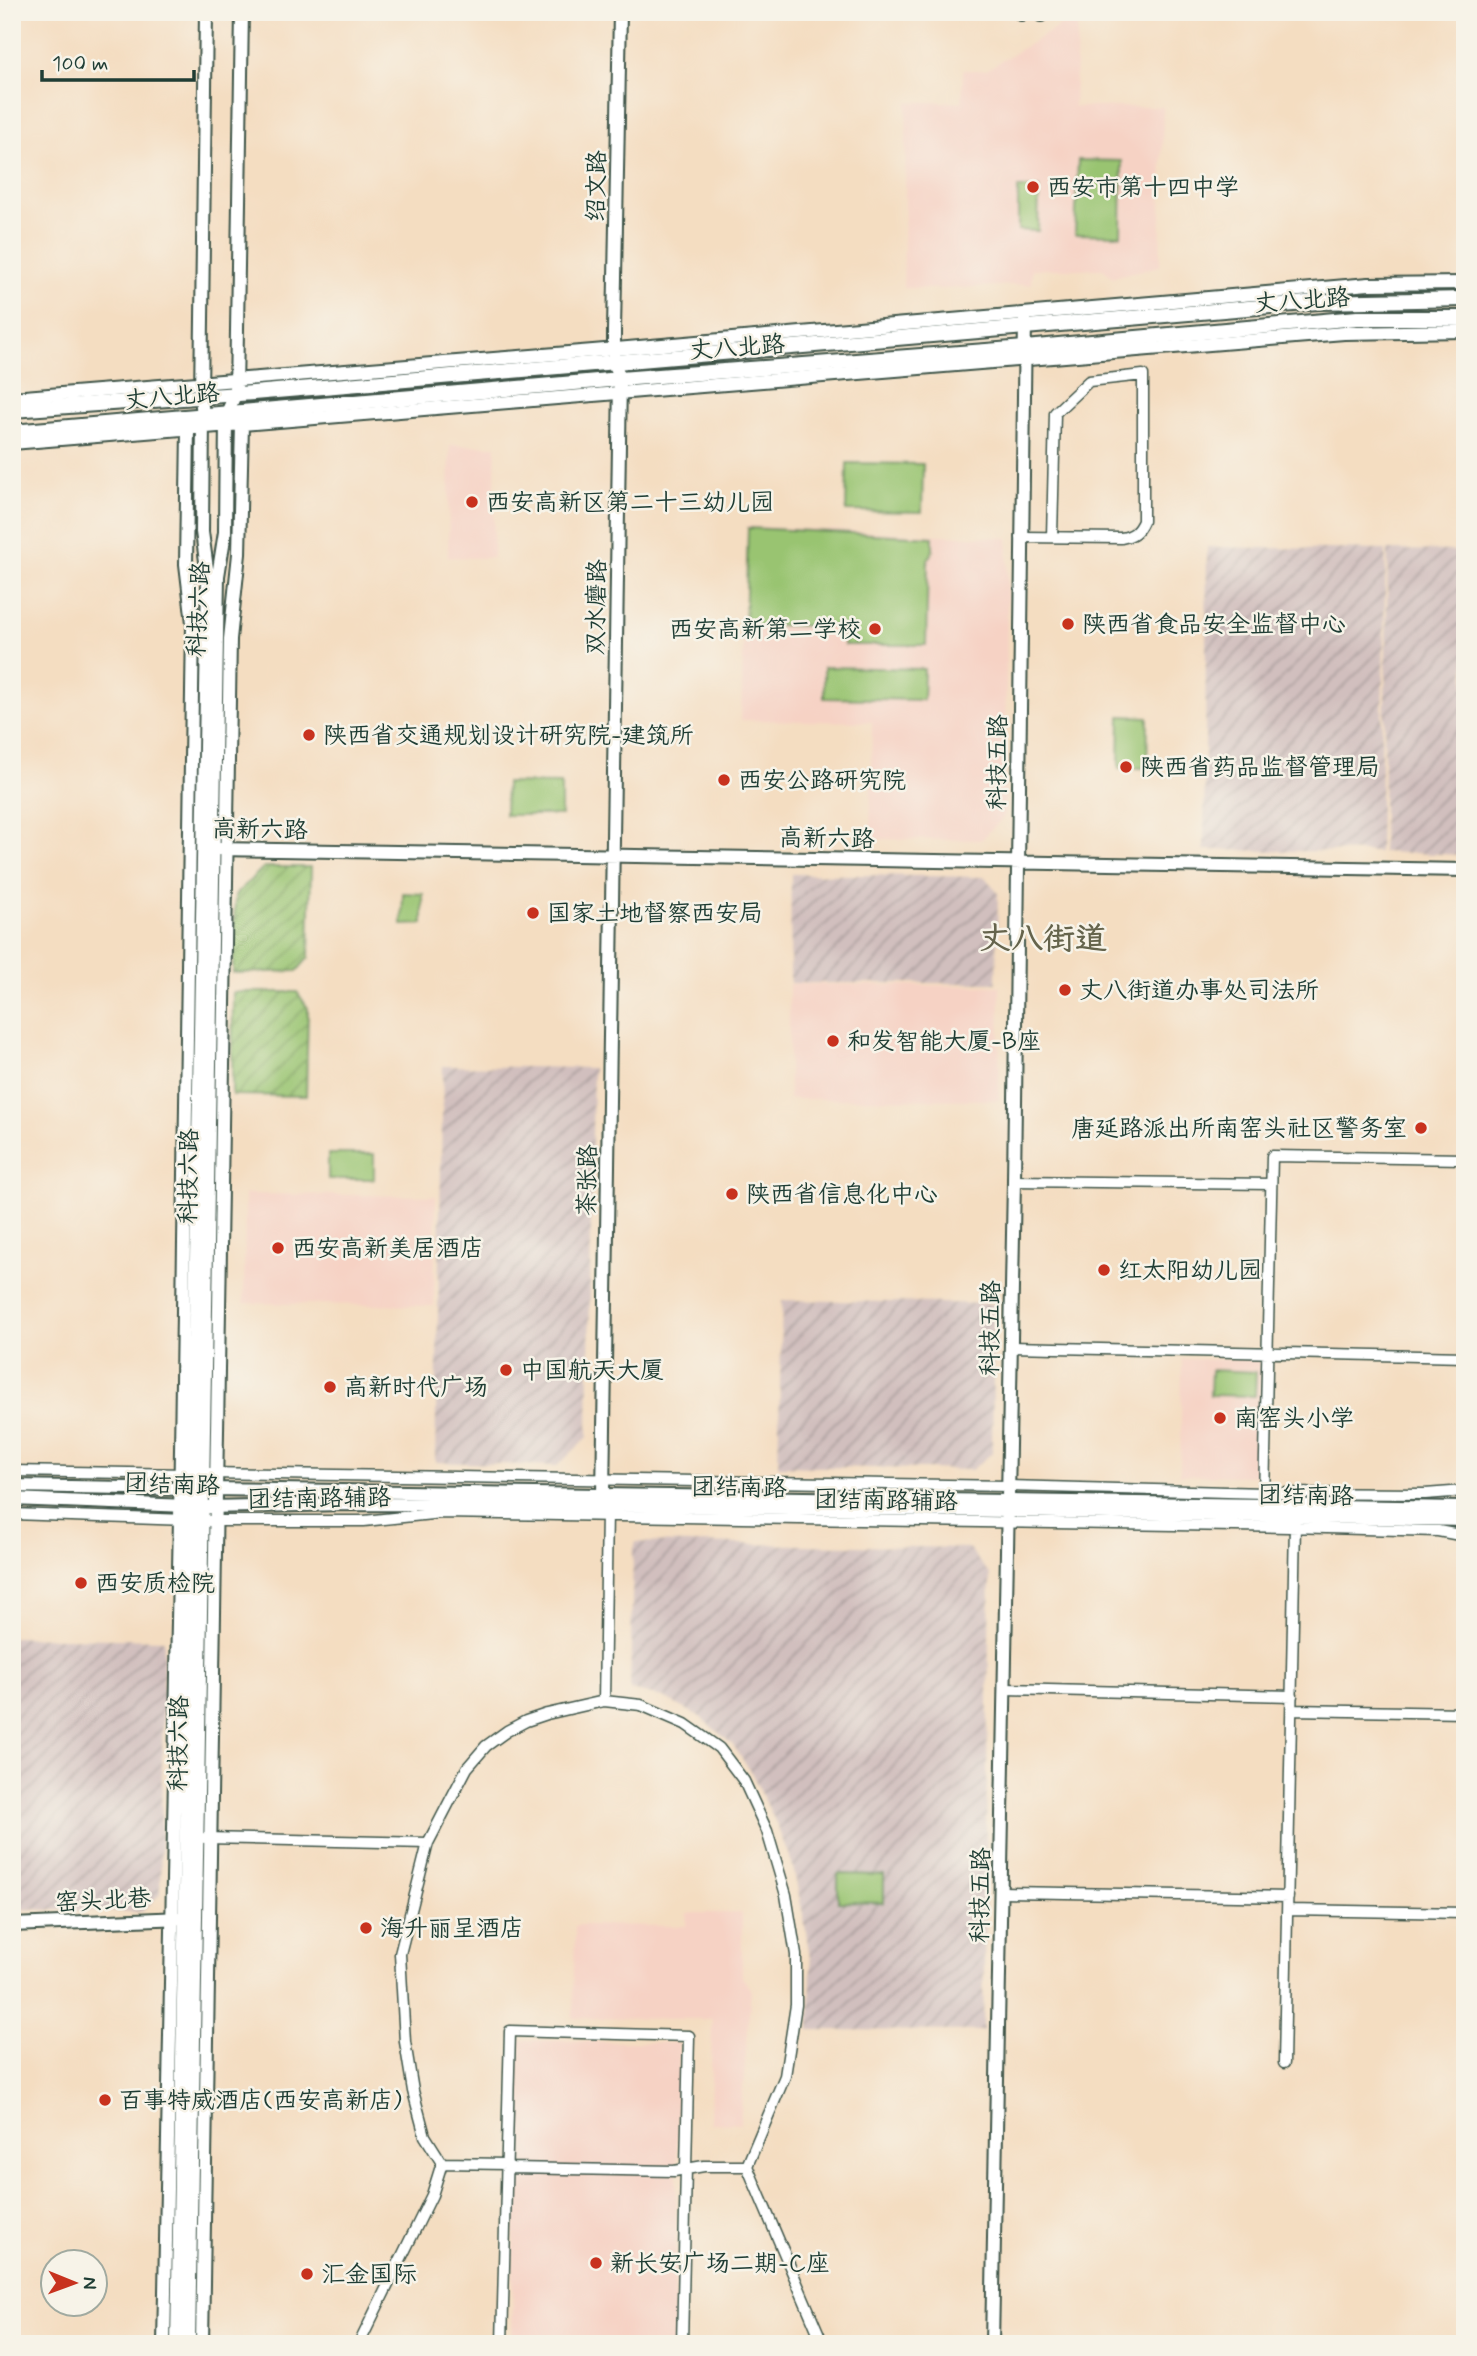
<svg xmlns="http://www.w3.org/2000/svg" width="1477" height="2356" viewBox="0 0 1477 2356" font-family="Mynerve,'LXGW WenKai TC',sans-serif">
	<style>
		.built { fill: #f6d2c4 }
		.industrial { fill: url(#industrial-furrows) }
		.green { fill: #99c471; stroke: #5c8052; stroke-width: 2 }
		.garden { fill: url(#garden-furrows); stroke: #5c8052; stroke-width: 2 }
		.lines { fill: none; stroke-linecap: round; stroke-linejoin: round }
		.minor-casing { stroke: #3f5549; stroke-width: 13 }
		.tertiary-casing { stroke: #3f5549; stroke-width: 16 }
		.secondary-casing { stroke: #3f5549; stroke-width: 16 }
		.primary-casing { stroke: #3f5549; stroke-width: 18 }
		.minor { stroke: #fff; stroke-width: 10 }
		.tertiary { stroke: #fff; stroke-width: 12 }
		.secondary { stroke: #fff; stroke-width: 12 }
		.primary { stroke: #fff; stroke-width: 14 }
		.poi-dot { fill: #c8321e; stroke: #f7f3e8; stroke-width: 2.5 }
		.labels { text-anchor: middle; stroke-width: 5; stroke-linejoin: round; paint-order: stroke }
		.street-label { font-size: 24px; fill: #1f3d34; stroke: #f7f3e8 }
		.poi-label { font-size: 24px; fill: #1f3d34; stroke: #f7f3e8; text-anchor: start }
		.district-label { font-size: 32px; font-weight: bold; fill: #65644c; stroke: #f7f3e8 }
	</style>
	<defs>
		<pattern id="industrial-furrows" width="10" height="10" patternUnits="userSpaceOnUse" patternTransform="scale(1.75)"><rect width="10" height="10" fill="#d1bfbe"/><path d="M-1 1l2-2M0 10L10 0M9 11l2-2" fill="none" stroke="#a99c9b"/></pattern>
		<pattern id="garden-furrows" width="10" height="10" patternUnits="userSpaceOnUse" patternTransform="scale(1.75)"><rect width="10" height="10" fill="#99c471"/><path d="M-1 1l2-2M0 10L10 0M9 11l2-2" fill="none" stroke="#7ca05e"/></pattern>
	</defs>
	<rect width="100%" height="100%" fill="#f7f3e8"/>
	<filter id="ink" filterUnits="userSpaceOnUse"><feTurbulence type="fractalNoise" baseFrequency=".0143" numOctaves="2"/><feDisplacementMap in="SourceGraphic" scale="14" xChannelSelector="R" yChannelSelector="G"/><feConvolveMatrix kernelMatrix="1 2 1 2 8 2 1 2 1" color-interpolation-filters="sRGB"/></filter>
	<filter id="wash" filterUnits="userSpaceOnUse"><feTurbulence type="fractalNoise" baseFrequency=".00686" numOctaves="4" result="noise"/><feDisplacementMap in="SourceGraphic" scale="28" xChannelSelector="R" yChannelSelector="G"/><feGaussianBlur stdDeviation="1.57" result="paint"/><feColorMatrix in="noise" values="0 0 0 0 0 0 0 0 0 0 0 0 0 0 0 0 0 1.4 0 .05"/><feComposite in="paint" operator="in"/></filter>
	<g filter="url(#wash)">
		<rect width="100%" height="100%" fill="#f4ddc1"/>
		<!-- built -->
		<path class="built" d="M1078 15 1074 107H1163L1160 266 1112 277 1103 269H1032L1031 284 942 289 903 288 907 102H962L963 70H986Z
			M450 445 496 446 493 558 448 557Z
			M747 526 1008 538 1004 817 981 840 870 839 872 722 741 720Z
			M789 984 1000 986 999 1100 789 1099Z
			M245 1194 436 1196 434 1306 244 1303Z
			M1182 1359 1261 1360 1259 1476 1180 1475Z
			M687 1913H742V1977L751 1990 740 2124 710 2123 712 2019 573 2018 575 1925 686 1926Z
			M517 2040 679 2043 674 2344H512Z"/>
		<!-- industrial -->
		<path class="industrial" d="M1207 547 1386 550 1379 852 1204 850Z
			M1388 550 1465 551V855L1382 852Z
			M791 874 985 877 998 893 996 983H790Z
			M443 1066 593 1068 588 1437 557 1466 435 1462Z
			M782 1300 994 1304 992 1453 971 1470 778 1466Z
			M636 1542 968 1548 990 1575 983 2031 810 2030 811 1965 804 1919 792 1863 774 1819 752 1774 733 1745 699 1716 662 1697 630 1690 633 1552Z
			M12 1637 164 1640 160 1894 142 1912 12 1909Z"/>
		<!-- green -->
		<path class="green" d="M1078 160 1122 161 1121 235 1075 234Z
			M1018 188H1039L1038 231 1018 230Z
			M847 463 923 464 922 512 846 511Z
			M748 528 933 537V550L928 560 926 645H844V626L745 625Z
			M824 667 924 669 923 700 824 698Z
			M1120 716 1148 717 1147 768H1119Z
			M506 783 561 784V815H505Z
			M403 893 423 894V924L402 925Z
			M328 1154H374V1179H328Z
			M1211 1370 1256 1372 1255 1396 1210 1395Z
			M838 1874 884 1875V1903L838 1902Z"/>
		<!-- garden -->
		<path class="garden" d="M264 867H311L309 957 297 971 233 973 235 895Z
			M233 992H297L308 1008 306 1096 232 1095Z"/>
	</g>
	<g filter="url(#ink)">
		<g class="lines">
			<!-- minor casing -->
			<g class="minor-casing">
				<path id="minor" d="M1021 537 1121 538C1133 536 1138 532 1143 521V375L1089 381 1055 413 1052 537
					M1014 1181 1271 1184
					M1011 1347 1465 1357
					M12 1471 187 1474
					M209 1473 1008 1486 1264 1493 1425 1494 1465 1491
					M1264 1498 1272 1156 1465 1159
					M12 1514 187 1520
					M209 1521H364L442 1513 1289 1527 1438 1531 1465 1536
					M1005 1689 1292 1696
					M604 1701 607 1512
					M1292 1710 1465 1713
					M205 1838 428 1843
					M1001 1892 1288 1897
					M1288 1910 1465 1913
					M1284 2063 1295 1524
					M442 2163 506 2164 511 2168 674 2171 704 2166H747
					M359 2344 432 2195 442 2163 425 2136 413 2091 405 2042 400 1954 428 1843 467 1768 486 1746 507 1731 526 1721 547 1714 604 1701 641 1705 685 1724 719 1748 744 1781 767 1831 786 1895 796 1955V2005L785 2076 747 2166 823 2344
					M502 2344 510 2031 689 2036 682 2344"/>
			</g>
			<!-- tertiary casing -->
			<g class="tertiary-casing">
				<path id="tertiary" d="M1021 14V12
					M1041 15V12
					M216 849 1465 870
					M607 1505 603 1495 620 379 614 361V331L620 12
					M12 1925 182 1918
					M992 2344 1014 1181 1025 318"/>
			</g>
			<!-- secondary casing -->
			<g class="secondary-casing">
				<path id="secondary" d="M12 398 593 351 1369 284 1465 283
					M12 443 1344 333 1465 331
					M12 1486 187 1489
					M209 1489 1465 1508
					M12 1499 187 1506
					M209 1507 345 1504 577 1505 1007 1511 1465 1520
					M164 2344 180 1518 193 623 186 564 188 429 203 417
					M177 2344 208 576 202 532 203 417 201 396 206 12
					M189 2344 218 576 225 532 226 415 236 393 242 12
					M202 2344 230 639 239 554 242 424 226 415"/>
			</g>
			<!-- primary casing -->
			<g class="primary-casing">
				<path id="primary" d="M12 410 253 393 1318 302 1465 299
					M12 432 620 379 1025 348 1357 318H1465"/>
			</g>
			<!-- minor -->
			<use href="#minor" class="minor"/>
			<!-- tertiary -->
			<use href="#tertiary" class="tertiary"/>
			<!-- secondary -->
			<use href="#secondary" class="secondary"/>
			<!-- primary -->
			<use href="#primary" class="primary"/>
		</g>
	</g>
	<!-- markers -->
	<g class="poi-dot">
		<circle cx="1033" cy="187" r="7"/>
		<circle cx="472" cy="502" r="7"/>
		<circle cx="1068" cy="624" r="7"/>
		<circle cx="875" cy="629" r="7"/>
		<circle cx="309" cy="735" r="7"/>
		<circle cx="1126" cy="767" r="7"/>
		<circle cx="724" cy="780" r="7"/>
		<circle cx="533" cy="913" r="7"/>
		<circle cx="1065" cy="990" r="7"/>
		<circle cx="833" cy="1041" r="7"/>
		<circle cx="1421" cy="1128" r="7"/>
		<circle cx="732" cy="1194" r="7"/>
		<circle cx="278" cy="1248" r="7"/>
		<circle cx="1104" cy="1270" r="7"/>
		<circle cx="506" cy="1370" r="7"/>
		<circle cx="330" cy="1387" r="7"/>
		<circle cx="1220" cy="1418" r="7"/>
		<circle cx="81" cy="1583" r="7"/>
		<circle cx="366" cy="1928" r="7"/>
		<circle cx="105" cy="2100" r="7"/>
		<circle cx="596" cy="2263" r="7"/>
		<circle cx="307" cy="2274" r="7"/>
	</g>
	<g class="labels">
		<!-- street labels -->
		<g class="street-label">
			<text transform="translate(596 186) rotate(-89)" y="8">绍文路</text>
			<text transform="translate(1302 300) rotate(-4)" y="8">丈八北路</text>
			<text transform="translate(737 347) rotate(-4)" y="8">丈八北路</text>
			<text transform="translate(172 396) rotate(-5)" y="8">丈八北路</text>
			<text transform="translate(596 607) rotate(-89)" y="8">双水磨路</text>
			<text transform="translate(198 609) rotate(-87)" y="8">科技六路</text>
			<text transform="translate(997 762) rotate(-89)" y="8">科技五路</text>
			<text transform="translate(260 829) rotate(1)" y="8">高新六路</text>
			<text transform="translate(827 838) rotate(1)" y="8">高新六路</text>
			<text transform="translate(188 1176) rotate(-89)" y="8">科技六路</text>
			<text transform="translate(587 1180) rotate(-89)" y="8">茶张路</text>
			<text transform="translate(990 1328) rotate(-89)" y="8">科技五路</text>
			<text transform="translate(172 1484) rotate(2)" y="8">团结南路</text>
			<text transform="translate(739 1487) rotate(1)" y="8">团结南路</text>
			<text transform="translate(1306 1495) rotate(1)" y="8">团结南路</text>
			<text transform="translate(319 1498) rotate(-1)" y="8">团结南路辅路</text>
			<text transform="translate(886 1500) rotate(1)" y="8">团结南路辅路</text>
			<text transform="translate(178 1743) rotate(-89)" y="8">科技六路</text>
			<text transform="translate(980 1895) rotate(-89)" y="8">科技五路</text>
			<text transform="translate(103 1900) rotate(-3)" y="8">窑头北巷</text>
		</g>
		<!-- poi labels -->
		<g class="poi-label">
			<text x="1047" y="195">西安市第十四中学</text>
			<text x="486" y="510">西安高新区第二十三幼儿园</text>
			<text x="1082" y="632">陕西省食品安全监督中心</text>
			<text x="861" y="637" text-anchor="end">西安高新第二学校</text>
			<text x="323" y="743">陕西省交通规划设计研究院-建筑所</text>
			<text x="1140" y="775">陕西省药品监督管理局</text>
			<text x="738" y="788">西安公路研究院</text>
			<text x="547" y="921">国家土地督察西安局</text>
			<text x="1079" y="998">丈八街道办事处司法所</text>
			<text x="847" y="1049">和发智能大厦-B座</text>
			<text x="1407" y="1136" text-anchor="end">唐延路派出所南窑头社区警务室</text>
			<text x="746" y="1202">陕西省信息化中心</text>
			<text x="292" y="1256">西安高新美居酒店</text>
			<text x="1118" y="1278">红太阳幼儿园</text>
			<text x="520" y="1378">中国航天大厦</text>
			<text x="344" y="1395">高新时代广场</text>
			<text x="1234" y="1426">南窑头小学</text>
			<text x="95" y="1591">西安质检院</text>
			<text x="380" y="1936">海升丽呈酒店</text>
			<text x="119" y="2108">百事特威酒店(西安高新店)</text>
			<text x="610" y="2271">新长安广场二期-C座</text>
			<text x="321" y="2282">汇金国际</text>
		</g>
		<!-- district labels -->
		<g class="district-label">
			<text x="1043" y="949">丈八街道</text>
		</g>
	</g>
	<!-- margin -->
	<rect width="1477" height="2356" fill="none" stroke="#f7f3e8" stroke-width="42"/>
	<!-- north arrow -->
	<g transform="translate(74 2283) rotate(91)"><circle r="33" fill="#f7f3e8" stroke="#a1aaa0" stroke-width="2"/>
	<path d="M0-5L12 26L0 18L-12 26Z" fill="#c8321e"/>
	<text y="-10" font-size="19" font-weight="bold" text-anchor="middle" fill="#1f3d34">N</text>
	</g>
	<!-- scale -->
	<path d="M42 70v10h152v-10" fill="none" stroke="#1f3d34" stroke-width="3.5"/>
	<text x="52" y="70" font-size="21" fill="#1f3d34" stroke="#f7f3e8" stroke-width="5" paint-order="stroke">100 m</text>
</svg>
